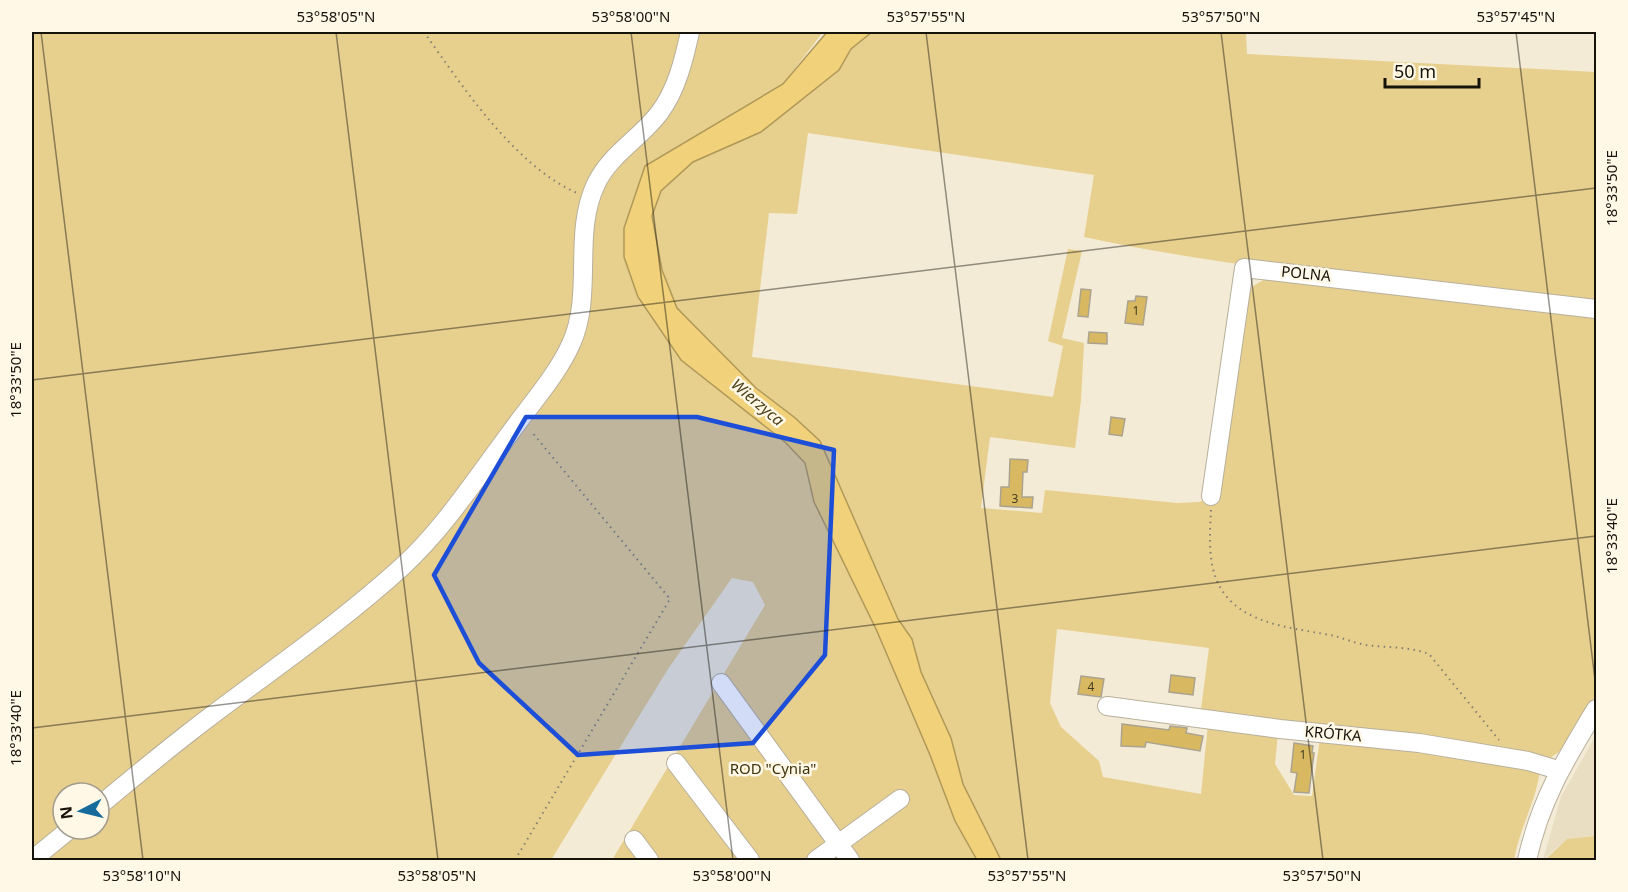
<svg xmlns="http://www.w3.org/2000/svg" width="1628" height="892" viewBox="0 0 1628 892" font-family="'Noto Sans',sans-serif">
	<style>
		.built { fill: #e9dec1 }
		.green { fill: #e7cf8e; fill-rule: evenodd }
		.water { fill: #f1d179; stroke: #af9858; stroke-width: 1.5 }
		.building { fill: #d8b860; stroke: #aba38f; stroke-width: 1.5 }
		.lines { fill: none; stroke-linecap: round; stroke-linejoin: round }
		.minor-casing { stroke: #b8b09c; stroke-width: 20 }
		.path { stroke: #847f70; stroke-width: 2; stroke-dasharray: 1.5 4.5; stroke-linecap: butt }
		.minor { stroke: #fff; stroke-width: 18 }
		.marked { fill: #1d4ed8; fill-opacity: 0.2; stroke: #1d4ed8; stroke-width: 4.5; stroke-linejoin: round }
		.ticks { fill: none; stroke: #16130b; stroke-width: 1.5; stroke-opacity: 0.45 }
		.labels { text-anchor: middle; stroke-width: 5; stroke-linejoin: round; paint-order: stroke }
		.number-label { font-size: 12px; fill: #463c20 }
		.street-label { font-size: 15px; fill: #16130b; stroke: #fff8e7 }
		.park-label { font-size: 15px; fill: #40330c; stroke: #fff8e7 }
		.water-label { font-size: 16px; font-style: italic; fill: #4d401a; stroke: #fff8e7 }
		.neatline { fill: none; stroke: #16130b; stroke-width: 2 }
		.ticks-label { font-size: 15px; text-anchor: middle; fill: #16130b }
	</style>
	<rect width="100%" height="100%" fill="#f3ebd5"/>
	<!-- built -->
	<path class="built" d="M1596 735V838L1594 836 1567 839 1543 860 1561 797Z"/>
	<!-- green -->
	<path class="green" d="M32 32H823L783 84 645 166 662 328 681 360 785 442 805 463 814 502 876 629 930 755 955 821 977 860H612L765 605 753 582 732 578 668 669 551 860H32ZM63 793H99V829H63Z
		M872 32H1246L1247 54 1596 72V304C1426 285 1253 273 1084 237L1094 175 808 133 797 214 769 213 752 357 1053 397 1063 346 1048 341 1068 249 1082 251 1062 338 1084 343 1081 400 1075 448 990 437 981 508 1042 513 1045 490 1177 503 1199 502 1215 496 1243 303 1253 286 1271 276 1596 315V696L1559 752 1547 760 1269 723 1201 709 1209 648 1057 629 1050 703 1061 727 1099 761 1103 777 1201 794 1208 724 1278 733 1275 764 1294 795 1312 796 1320 738 1540 769C1537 800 1519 829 1514 860H1001L963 784 951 738 921 672 912 639 898 619 841 488 794 417 756 388 677 308 662 270 652 216 661 191 693 162 761 132 838 70 851 49Z
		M1595 836 1596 860H1545L1567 839Z"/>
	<!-- water -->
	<path class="water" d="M827 32H872L851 49 839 70 761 132 693 162 661 191 652 216 662 270 677 308 756 388 794 417 820 441 898 619 912 639 921 672 951 738 963 784 1001 860H977L955 821 930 755 876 629 814 502 805 463 785 442 681 360 638 297 624 257V228L645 166 783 84Z"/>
	<!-- building -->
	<path class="building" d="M1081 289 1091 290 1088 317 1078 316Z
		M1136 296 1147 297 1143 325 1125 323 1128 301H1135Z
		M1089 332 1107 333V344L1088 343Z
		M1111 417 1125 419 1122 436 1109 434Z
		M1010 459 1028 460 1027 472H1023L1022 497H1033L1032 508 1000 506 1001 487H1009Z
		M1171 675 1195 678 1193 695 1169 692Z
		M1081 676 1104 679 1101 697 1078 694Z
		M1122 724 1169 730 1170 726 1187 728 1186 733 1203 736 1200 751 1146 742 1145 747 1121 746Z
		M1294 743 1313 746 1312 753H1314L1309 793 1294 792 1297 773 1291 772Z"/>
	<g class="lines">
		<!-- minor casing -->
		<g class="minor-casing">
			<path id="minor" d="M1211 496 1244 268 1596 309
				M721 683 850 860
				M1107 706 1280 729 1419 743 1528 761 1558 770
				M676 763 750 860
				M99 806C129 781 159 756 190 732 261 677 336 627 403 566 444 528 475 480 508 436 529 406 556 377 571 344 594 294 572 234 596 184 610 154 641 138 660 112 677 89 684 59 690 32
				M634 840 649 860
				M32 860 70 829
				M816 860 900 799
				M1527 860C1540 801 1565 760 1596 709"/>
		</g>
		<!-- path -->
		<path class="path" d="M424 32C462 86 515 166 577 193
			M1211 510C1210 534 1207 564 1220 587 1242 626 1296 628 1335 636 1345 639 1355 643 1366 645 1387 648 1408 646 1429 654L1499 740
			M515 860 670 599 531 431"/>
		<!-- minor -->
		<use href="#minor" class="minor"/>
	</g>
	<!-- marked area -->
	<path class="marked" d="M526 417H697L834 450 825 655 753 743 578 755 479 663 434 575Z"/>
	<!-- ticks -->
	<path class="ticks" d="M41 32 143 860M336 32 438 860M631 32 733 860M926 32 1028 860M1221 32 1323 860M1516 32 1596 688M32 33 40 32M32 380 1596 188M32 728 1596 536"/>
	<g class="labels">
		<!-- number labels -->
		<g class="number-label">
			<text x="1136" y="315">1</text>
			<text x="1015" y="503">3</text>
			<text x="1091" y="691">4</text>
			<text x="1303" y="759">1</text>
		</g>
		<!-- street labels -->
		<g class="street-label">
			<text transform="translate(1306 274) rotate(6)" y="5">POLNA</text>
			<text transform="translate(1333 734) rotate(5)" y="5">KRÓTKA</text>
		</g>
		<!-- park labels -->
		<g class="park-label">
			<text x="773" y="774">ROD "Cynia"</text>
		</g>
		<!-- water labels -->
		<g class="water-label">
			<text transform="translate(758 402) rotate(40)" y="6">Wierzyca</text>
		</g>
	</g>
	<!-- border -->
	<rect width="1628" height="892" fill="none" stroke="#fff8e7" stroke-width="66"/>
	<!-- north arrow -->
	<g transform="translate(81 811) rotate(263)"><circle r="28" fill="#fff8e7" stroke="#a29c8f" stroke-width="1.5"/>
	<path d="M0-4.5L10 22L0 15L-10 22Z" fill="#156c9c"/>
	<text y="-9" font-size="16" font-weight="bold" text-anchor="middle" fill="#16130b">N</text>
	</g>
	<!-- scale -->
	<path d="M1385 78v9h94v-9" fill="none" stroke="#16130b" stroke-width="3"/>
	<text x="1394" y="78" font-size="18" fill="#16130b" stroke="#fff8e7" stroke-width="4.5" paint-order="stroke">50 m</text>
	<rect x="33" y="33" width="1562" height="826" class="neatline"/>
	<g class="ticks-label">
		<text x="336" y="22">53°58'05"N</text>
		<text x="631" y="22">53°58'00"N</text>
		<text x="926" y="22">53°57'55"N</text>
		<text x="1221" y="22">53°57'50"N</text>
		<text x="1516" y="22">53°57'45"N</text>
		<text transform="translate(1612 188) rotate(-90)" y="5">18°33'50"E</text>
		<text transform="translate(16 380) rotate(-90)" y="5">18°33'50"E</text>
		<text transform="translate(1612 536) rotate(-90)" y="5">18°33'40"E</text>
		<text transform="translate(16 728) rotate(-90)" y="5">18°33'40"E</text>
		<text x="142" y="881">53°58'10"N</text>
		<text x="437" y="881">53°58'05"N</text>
		<text x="732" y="881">53°58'00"N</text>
		<text x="1027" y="881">53°57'55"N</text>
		<text x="1322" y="881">53°57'50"N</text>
	</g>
</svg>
